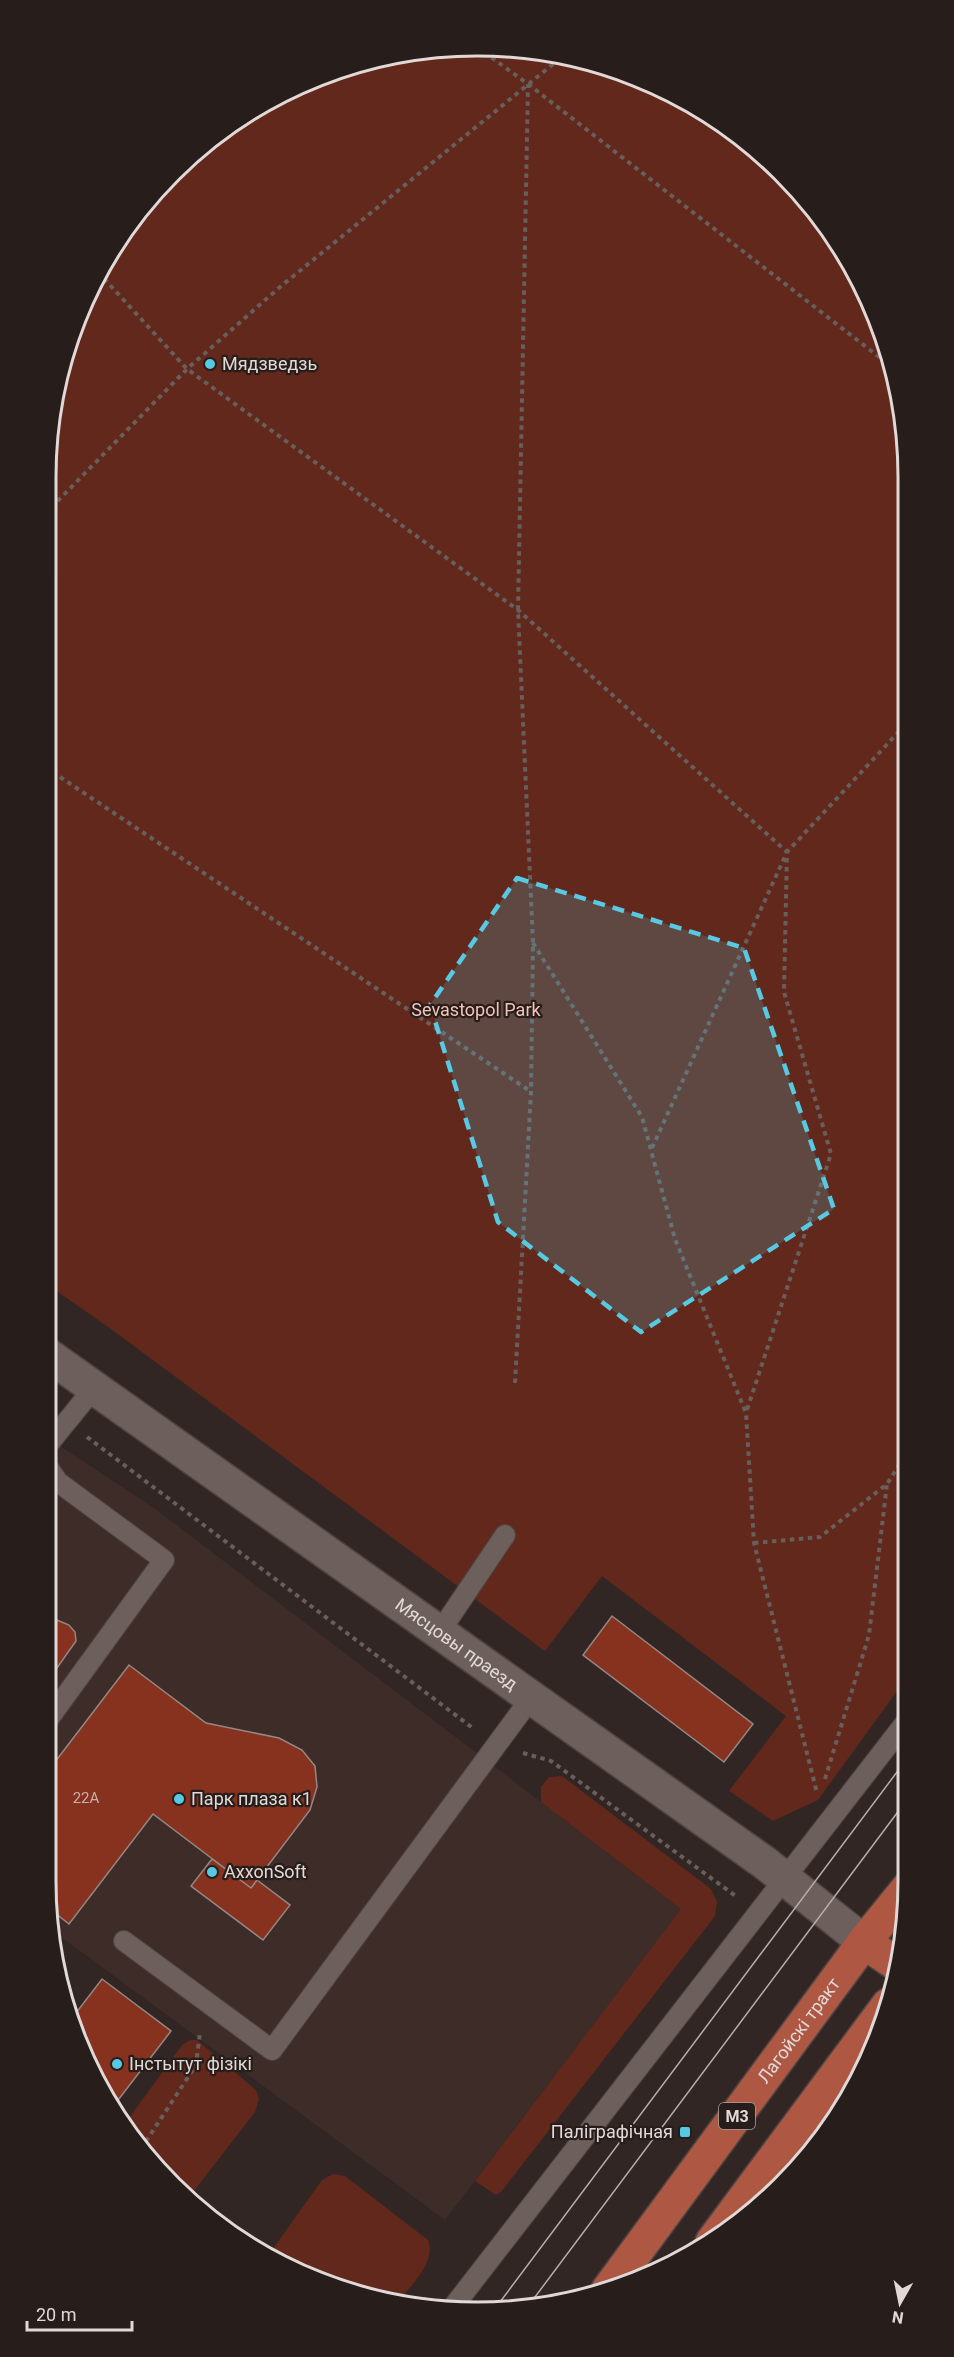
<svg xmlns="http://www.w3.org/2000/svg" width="954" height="2357" viewBox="0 0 954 2357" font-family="Roboto,sans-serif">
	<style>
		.built { fill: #3d2c27 }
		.green { fill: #62281b }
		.building { fill: #86321f; stroke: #958884; stroke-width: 1.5 }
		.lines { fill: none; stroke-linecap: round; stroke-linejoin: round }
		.lane-casing { stroke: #4d4442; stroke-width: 22 }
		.street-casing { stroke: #4d4442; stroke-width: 36 }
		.primary-casing { stroke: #4d4442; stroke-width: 36 }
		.path { stroke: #685e5c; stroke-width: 4; stroke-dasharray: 4.5 4.5; stroke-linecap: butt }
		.lane { stroke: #6c5f5c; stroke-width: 20 }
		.street { stroke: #6c5f5c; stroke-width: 33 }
		.primary { stroke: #ae5743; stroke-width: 33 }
		.tram { stroke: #b6aeac; stroke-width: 1.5 }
		.marked { fill: #57c9e2; fill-opacity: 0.2; stroke: #57c9e2; stroke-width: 4.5; stroke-dasharray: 12 8; stroke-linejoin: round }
		.poi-dot { fill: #57c9e2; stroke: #271d1a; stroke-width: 2 }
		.labels { text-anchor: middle; stroke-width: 4.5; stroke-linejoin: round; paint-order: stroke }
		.number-label { font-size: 15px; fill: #caafa9 }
		.shield { fill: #271d1a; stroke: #a8a19e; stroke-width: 1.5 }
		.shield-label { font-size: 16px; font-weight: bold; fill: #e0d9d7 }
		.poi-label { font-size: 18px; fill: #e0d9d7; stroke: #271d1a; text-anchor: start }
		.park-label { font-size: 18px; fill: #f5c3b7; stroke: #271d1a }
		.street-label { font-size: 18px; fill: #e0d9d7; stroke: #271d1a }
		.rim { fill: none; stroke: #e0d9d7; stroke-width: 3 }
	</style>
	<rect width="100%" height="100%" fill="#312624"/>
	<!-- built -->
	<path class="built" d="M45 1436 154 1508 682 1909 445 2220 53 1931 45 1880Z"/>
	<!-- green -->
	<path class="green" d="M448 46 533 49 616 68 717 118 802 192 865 286 905 420 908 1676 818 1800 773 1821 729 1791 786 1716 602 1576 545 1651 111 1329 45 1283V477L68 338 103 261 152 192 214 134 286 90 365 60Z
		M562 1776 711 1889 717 1902 715 1916 501 2192 496 2195 475 2181 681 1909 541 1802V1787L549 1777Z
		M190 2040H197L256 2090 259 2099 255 2112 190 2196 152 2165 124 2125 182 2045Z
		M333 2174 345 2176 428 2240C437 2262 410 2286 397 2303L338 2289 267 2257 322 2180Z"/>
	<!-- building -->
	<path class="building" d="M45 1615 69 1625 75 1632 76 1641 45 1685Z
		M612 1616 753 1724 724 1762 583 1655Z
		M129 1665 206 1723 279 1738 302 1750 315 1766 317 1787 310 1810 251 1888 153 1814 69 1924 50 1909 45 1880V1775Z
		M212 1859 251 1888 257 1880 290 1905 263 1940 191 1886Z
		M102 1979 171 2031 112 2108 103 2096 69 2022Z"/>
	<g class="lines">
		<!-- lane casing -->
		<g class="lane-casing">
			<path id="lane" d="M439 1633 505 1535
				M45 1724 164 1560 58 1482 47 1466 46 1447 94 1388
				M124 1941 272 2050 531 1698
				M453 2307 909 1718"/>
		</g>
		<!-- street casing -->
		<g class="street-casing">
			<g id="street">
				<path id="s1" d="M45 1353 765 1863 864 1942"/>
			</g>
		</g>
		<!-- primary casing -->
		<g class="primary-casing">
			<g id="primary">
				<path d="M864 1942 895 1963"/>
				<path d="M712 2242 888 2005"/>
				<path id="s2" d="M608 2290 864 1942 908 1888"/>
			</g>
		</g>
		<!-- path -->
		<path class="path" d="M477 47 528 84 888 364
			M98 272 187 369 518 610 787 852 784 992 831 1154 746 1413
			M45 514 187 369 280 287 563 56
			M45 767 530 1091
			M533 943 642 1117 675 1239 746 1413 754 1543 817 1793
			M652 1148 787 852 906 724
			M515 1383 531 1092 533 943 518 610 528 84
			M87 1437 474 1729
			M754 1543 820 1537 887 1484 908 1451
			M898 1692 908 1679
			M523 1753 551 1761 737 1897
			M825 1779 869 1635 887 1484
			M141 2149 196 2065 200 2032
			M418 2308 426 2298"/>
		<!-- lane -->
		<use href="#lane" class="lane"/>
		<!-- street -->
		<use href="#street" class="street"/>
		<!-- primary -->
		<use href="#primary" class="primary"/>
		<!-- tram -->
		<path class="tram" d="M529 2305 909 1797
			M497 2306 909 1756"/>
	</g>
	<!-- marked area -->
	<path class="marked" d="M517 878 744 948 834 1209 641 1332 498 1222 430 1005Z"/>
	<!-- markers -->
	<g class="poi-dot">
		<circle cx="210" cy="364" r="6"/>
		<circle cx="179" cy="1799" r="6"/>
		<circle cx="212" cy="1872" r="6"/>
		<circle cx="117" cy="2064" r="6"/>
		<rect x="679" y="2126" width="12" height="12" rx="3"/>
	</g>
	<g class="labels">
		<!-- number labels -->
		<g class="number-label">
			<text x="86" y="1803">22А</text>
		</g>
		<!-- shield labels -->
		<rect class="shield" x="719" y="2103" width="36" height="26" rx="4.5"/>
		<g class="shield-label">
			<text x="737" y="2122">М3</text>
		</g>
		<!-- poi labels -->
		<g class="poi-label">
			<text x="222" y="370">Мядзведзь</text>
			<text x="191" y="1805">Парк плаза к1</text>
			<text x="224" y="1878">AxxonSoft</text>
			<text x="129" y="2070">Інстытут фізікі</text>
			<text x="673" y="2138" text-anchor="end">Паліграфічная</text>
		</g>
		<!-- park labels -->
		<g class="park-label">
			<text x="476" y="1016">Sevastopol Park</text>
		</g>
		<!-- street labels -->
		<g class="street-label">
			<text dy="6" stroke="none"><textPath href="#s1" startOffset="504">Мясцовы праезд</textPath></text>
			<text dy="6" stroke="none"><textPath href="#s2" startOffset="322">Лагойскі тракт</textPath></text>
		</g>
	</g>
	<!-- crop -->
	<path d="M0 0H954V2357H0ZM477 56H477A421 421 0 0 1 898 477V1881A421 421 0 0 1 477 2302H477A421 421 0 0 1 56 1881V477A421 421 0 0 1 477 56Z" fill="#271d1a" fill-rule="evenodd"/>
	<path class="rim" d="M477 56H477A421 421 0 0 1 898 477V1881A421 421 0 0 1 477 2302H477A421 421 0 0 1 56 1881V477A421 421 0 0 1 477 56Z"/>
	<!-- north arrow -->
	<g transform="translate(900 2303) rotate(189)" stroke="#271d1a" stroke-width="4.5" paint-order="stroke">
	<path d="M0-4.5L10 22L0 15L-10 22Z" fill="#e0d9d7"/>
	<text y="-9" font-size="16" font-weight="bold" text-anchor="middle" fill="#e0d9d7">N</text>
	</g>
	<!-- scale -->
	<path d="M27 2321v9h105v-9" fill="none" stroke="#e0d9d7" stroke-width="3"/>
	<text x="36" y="2321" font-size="18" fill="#e0d9d7" stroke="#271d1a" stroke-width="4.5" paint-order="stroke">20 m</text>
</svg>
